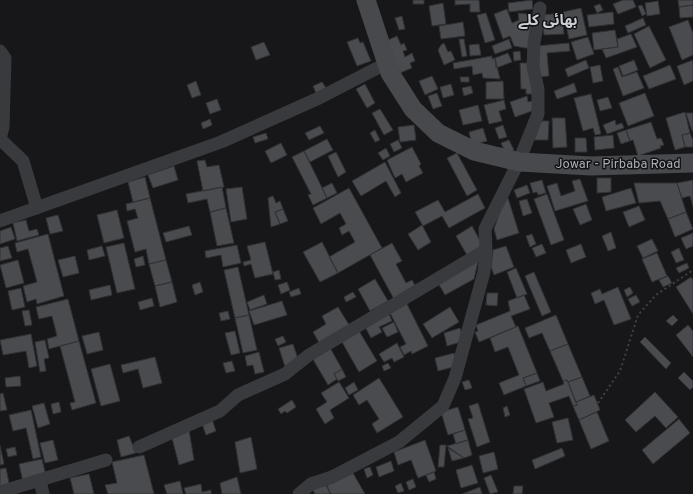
<svg xmlns="http://www.w3.org/2000/svg" width="693" height="494" viewBox="0 0 693 494" font-family="Overpass,'Noto Sans Arabic',sans-serif">
	<style>
		.building { fill: #494b4e; stroke: #313235 }
		.lines { fill: none; stroke-linecap: round; stroke-linejoin: round }
		.path { stroke: #3f4144; stroke-width: 2; stroke-dasharray: 2 3; stroke-linecap: butt }
		.street { stroke: #393a3d; stroke-width: 13 }
		.secondary { stroke: #47494d; stroke-width: 19 }
		.labels { text-anchor: middle; stroke-width: 3; stroke-linejoin: round; paint-order: stroke }
		.street-label { font-size: 13px; fill: #abb0b7; stroke: #121214 }
		.quarter-label { font-size: 15px; font-weight: bold; fill: #cbced4; stroke: #121214 }
	</style>
	<rect width="100%" height="100%" fill="#171719"/>
	<!-- building -->
	<path class="building" d="M413 0H424V4H413Z
		M455 0H479L480 12H470V4L455 5Z
		M532 0 533 9 509 12 508 3Z
		M623 0H633L636 7 618 14 613 4Z
		M678 0H693V5L679 7Z
		M658 1 660 14 647 16 645 3Z
		M443 3 446 24 432 26 429 6Z
		M600 4 603 10 597 13 594 6Z
		M642 5 646 14 642 16 638 6Z
		M693 5V17L680 18 679 7Z
		M581 8 587 35 569 39 563 12Z
		M507 9 512 23 519 20 518 13 536 15 531 49 514 46 510 36 503 39 494 14Z
		M613 12 614 24 589 27 587 15Z
		M486 13 495 40 485 43 477 15Z
		M562 13 564 34 544 35 542 15Z
		M402 16 405 29 399 30 395 18Z
		M643 18 646 25 628 33 625 26Z
		M688 20 693 33V55L682 60 669 27Z
		M463 22 465 36 441 39 439 26Z
		M649 26 666 60 650 68 634 34Z
		M615 30 618 47 594 50 592 33Z
		M631 34 637 47 606 58 602 49 618 47 617 39Z
		M397 36 401 45 404 43 407 50 403 51 405 57 412 53 415 61 410 63 412 68 400 73 386 41Z
		M588 37 594 54 577 60 571 42Z
		M358 38 360 43 363 42 371 61 357 66 347 42Z
		M459 39H464L467 56 462 57Z
		M509 39 512 48 495 54 492 46Z
		M264 42 270 55 256 60 251 47Z
		M444 43 448 52 451 51 455 60 444 65 438 50 441 45Z
		M569 43 570 51 547 53 549 76 539 77 536 46Z
		M479 44 481 55 470 56 469 45Z
		M520 51 521 60 514 61 513 52Z
		M508 53 512 62 496 68 495 58Z
		M492 56V59L495 58 500 79 483 78 482 73 473 75 472 66 454 69 453 63Z
		M586 60 589 68 568 77 565 69Z
		M634 60 638 70 623 76 619 66Z
		M693 60V81L684 85 677 66Z
		M520 63H532L533 94H526V89H521Z
		M600 65 603 81 593 83 590 67Z
		M670 65 676 79 649 89 643 76Z
		M618 67 622 77 637 72 644 88 623 96 613 69Z
		M432 76 438 89 425 95 419 81Z
		M460 77H469V82H461Z
		M196 81 201 95 192 98 187 85Z
		M503 81 504 99H486V82Z
		M322 82 326 88 316 93 313 86Z
		M574 83 577 92 557 99 554 91Z
		M365 84 375 103 367 108 356 89Z
		M451 84 454 95 443 98 440 87Z
		M471 86 473 93 464 96 462 88Z
		M437 93 442 106 433 109 428 96Z
		M645 93 654 116 628 126 619 103Z
		M591 94 601 134 595 135 593 128 583 131 574 98Z
		M527 96 528 102 535 100 532 111 515 117 510 102Z
		M608 97 612 108 600 111 597 100Z
		M217 99 221 110 210 114 206 103Z
		M504 100 506 109 499 111 502 121 489 124 484 105Z
		M478 105 482 121 463 125 459 110Z
		M380 109 393 130 384 135 372 113Z
		M685 112 690 133 682 135 685 147 675 150 666 118Z
		M686 113H693V131H692Z
		M552 118H565L567 147 553 148Z
		M210 119 212 125 203 129 201 123Z
		M615 120 616 125 622 123 624 128 607 134 603 125Z
		M541 121H549L548 140H534Z
		M651 122 657 139 661 138 664 145 660 146 661 148 638 156 633 140 630 141 626 130Z
		M414 125 416 140 400 142 398 127Z
		M503 125 507 137 499 139 495 128Z
		M320 126 324 133 309 140 305 133Z
		M483 128 487 141 472 145 469 132Z
		M375 130 380 140 375 142 370 133Z
		M626 130 630 141 621 144 617 133Z
		M266 133 268 139 255 143 253 137Z
		M690 133 693 140V147H685L682 135Z
		M613 135 614 148 595 150 594 137Z
		M575 138H586L587 152H575Z
		M327 139 333 150 310 162 304 151Z
		M398 140 402 148 394 152 390 144Z
		M509 140 514 150 506 154 501 143Z
		M281 143 287 155 271 163 265 151Z
		M412 147 421 164 419 166 423 173 406 182 402 174 395 178 387 160Z
		M386 148 390 156 383 160 378 153Z
		M304 151 327 198 313 205 308 195 311 194 292 157Z
		M336 152 346 172 338 177 328 156Z
		M457 153 477 190 467 196 447 158Z
		M205 160 207 167 219 165 224 187 203 191 197 161Z
		M385 162 401 193 395 197 386 181 361 196 352 181Z
		M174 166 178 180 153 188 148 175Z
		M145 177 150 198 133 202 128 182Z
		M597 178H611V192L597 193Z
		M580 179 588 201 555 211 547 186 557 183 561 196 575 191 572 181Z
		M542 180 546 193 538 195 537 192 533 193 530 183Z
		M693 180V207L690 196 682 198 677 183Z
		M332 183 337 193 327 198 322 188Z
		M634 183H677L686 212 668 219 660 201 639 203Z
		M527 185 530 193 517 198 514 190Z
		M222 187 226 208 210 212 207 199 188 203 186 194Z
		M242 187 247 219 231 222 226 189Z
		M349 188 382 248 338 273 329 257 355 242 349 231 342 235 339 228 346 224 340 213 321 224 313 208Z
		M631 188 636 203 606 211 602 197Z
		M478 194 485 208 449 228 442 216 423 226 415 212 438 200 445 212Z
		M547 194 564 240 551 245 534 199Z
		M273 196 276 203 280 201 283 209 275 212 280 224 271 227 268 198Z
		M150 198 166 260 149 264 146 249 135 252 127 221 138 218 135 209 127 211 126 204Z
		M508 198 519 233 497 240 494 229 504 199Z
		M527 199 532 213 523 216 519 201Z
		M586 204 592 220 580 225 573 209Z
		M639 206 645 220 629 227 623 212Z
		M226 208 234 243 217 246 210 212Z
		M283 209 288 221 280 224 275 212Z
		M117 210 124 238 104 243 97 215Z
		M686 212 693 229 675 237 668 219Z
		M58 215 63 231 50 234 46 218Z
		M26 220 29 231 37 229 39 235 17 241 13 223Z
		M422 225 431 242 418 250 408 234Z
		M189 226 192 235 166 242 163 233Z
		M472 226 484 248 468 257 456 236Z
		M11 227 15 239 0 244V231Z
		M611 232 616 248 608 251 602 236Z
		M693 233V246L686 249 681 238Z
		M48 234 64 296 37 304 36 299 27 302 23 286 37 282 28 249 17 252 15 243Z
		M532 234 536 244 530 247 526 236Z
		M652 239 658 251 643 258 637 246Z
		M265 242 273 274 255 278 251 264 244 266 243 262 251 260 247 246Z
		M322 242 338 273 320 282 303 252Z
		M124 243 135 289 117 293 106 247Z
		M392 243 402 261 396 264 406 283 412 280 417 289 395 301 370 255Z
		M542 244 546 253 536 257 532 248Z
		M581 244 586 257 571 263 566 250Z
		M237 245 241 263 223 267 221 255 206 258 205 251Z
		M8 246 12 258 0 261V248Z
		M102 246 105 256 89 260 87 250Z
		M506 246 514 267 494 275 491 267 493 250Z
		M679 248 684 260 676 263 671 252Z
		M657 253 667 276 652 282 642 259Z
		M75 256 79 273 63 277 58 260Z
		M143 256 145 265 136 267 134 259Z
		M479 257 474 279 445 295 437 281Z
		M18 260 24 283 6 288 0 265Z
		M166 260 172 282 155 286 149 264Z
		M687 263 689 268 679 273 676 268Z
		M238 267 249 315 235 318 224 270Z
		M516 268 527 294 517 298 507 272Z
		M279 270 281 279 275 280 273 272Z
		M534 272 551 312 542 316 525 276Z
		M668 276 672 283 663 287 659 280Z
		M691 277 693 280V314L676 287Z
		M375 279 388 301 370 311 358 289Z
		M172 282 177 302 160 307 155 286Z
		M200 282 203 292 195 295 192 285Z
		M287 282 290 290 281 294 278 285Z
		M110 285 112 295 91 300 89 290Z
		M618 287 631 319 614 325 604 300 595 304 591 293 600 289 602 294Z
		M630 287 633 293 627 297 624 290Z
		M21 288 25 307 12 310 8 291Z
		M299 288 301 294 291 297 289 292Z
		M353 292 356 297 346 302 344 297Z
		M487 293H498L497 306 486 305Z
		M264 295 267 304 250 310 247 302Z
		M524 295 530 309 511 316 516 327 479 342 475 332 478 331 476 325 510 311 508 301Z
		M636 295 640 302 632 306 628 299Z
		M152 298 154 306 140 310 138 302Z
		M68 299 79 341 49 349 47 339 57 336 52 316 39 319 36 307Z
		M282 301 287 315 254 325 249 311Z
		M406 302 428 346 412 354 411 351 404 355 400 347 406 344 389 311Z
		M338 307 351 328 321 346 313 332 326 324 322 316Z
		M450 307 459 322 432 338 423 324Z
		M29 310 32 325 25 326 22 311Z
		M228 311 230 319 221 321 219 313Z
		M389 314 392 321 379 327 382 332 371 338 363 323Z
		M249 315 257 350 243 353 235 318Z
		M556 315 568 344 550 351 542 333 529 338 525 328Z
		M673 315 678 320 672 326 666 321Z
		M394 322 398 332 387 337 382 328Z
		M688 325 693 331V357L676 335Z
		M518 326 537 373 523 378 526 386 504 395 499 383 519 375 508 347 495 352 490 338Z
		M460 328 464 341 447 346 444 333Z
		M235 331 240 353 231 355 225 333Z
		M359 331 377 361 359 372 342 342Z
		M99 332 103 350 87 354 82 336Z
		M31 334 37 366 29 368 26 351 3 355 0 340Z
		M283 336 286 342 278 346 275 339Z
		M645 337 671 363 666 369 640 342Z
		M45 340 49 358 44 359 46 371 40 372 35 342Z
		M79 341 96 403 72 410 70 403 75 402 60 346Z
		M397 343 404 357 394 362 392 358 384 362 379 354Z
		M293 344 299 362 286 370 279 348Z
		M568 344 582 377 568 382 567 380 563 381 550 351Z
		M329 346 342 369 334 374 337 379 328 385 311 356Z
		M259 352 264 372 255 374 253 365 247 366 245 356Z
		M454 353 457 366 438 371 435 358Z
		M155 357 162 383 143 388 138 369 123 373 121 365Z
		M232 361 235 371 226 373 223 363Z
		M388 363 391 368 384 371 382 366Z
		M110 364 120 401 101 406 91 369Z
		M342 369 346 377 338 381 334 374Z
		M684 372 693 381V387L690 390 678 378Z
		M537 373 540 381 526 386 523 378Z
		M20 376 21 386 6 387 5 378Z
		M582 377 590 396 576 402 568 382Z
		M379 378 403 417 377 433 372 424 379 419 367 400 359 405 353 395Z
		M469 380 472 388 465 390 462 382Z
		M567 380 577 405 573 406 569 396 549 403 554 417 536 423 524 389 543 382 546 391 564 384 563 381Z
		M339 382 349 398 330 410 334 418 325 424 316 409 327 402 321 393Z
		M354 382 358 390 349 395 345 388Z
		M655 392 678 417 666 428 655 416 636 432 625 420Z
		M3 393 7 410 0 411V394Z
		M594 395 600 410 579 420 573 406 577 405 576 402Z
		M292 400 296 407 287 413 285 411 281 414 278 409Z
		M59 402 61 412 53 414 51 404Z
		M44 403 50 424 38 428 32 406Z
		M478 403 490 442 477 447 468 419 473 418 469 406Z
		M507 406 510 415 505 417 503 408Z
		M458 407 465 430 448 435 441 412Z
		M31 410 41 457 33 459 26 428 13 431 9 415Z
		M597 412 609 441 591 449 579 420Z
		M568 418 573 440 557 443 552 422Z
		M212 419 216 431 206 435 202 424Z
		M679 419 690 433 653 464 642 450Z
		M189 430 194 460 179 465 172 438Z
		M465 430 468 440 456 444 453 434Z
		M129 436 136 453 121 457 117 440Z
		M251 437 257 469 240 473 235 442Z
		M53 440 58 460 45 463 40 443Z
		M425 440 436 471 418 478 411 460 398 465 394 452Z
		M468 440 472 455 464 458 447 446Z
		M0 445 4 464 0 465Z
		M440 445H446L444 467H438Z
		M15 447 17 455 8 457 6 449Z
		M448 448 464 458 452 461Z
		M562 448 565 456 535 469 532 460Z
		M494 452 498 469 483 473 479 456Z
		M144 455 154 494H108L105 485 117 483 112 462Z
		M42 459 46 476 23 482 19 464Z
		M391 461 394 471 379 477 376 467Z
		M472 465 478 483 461 488 456 470Z
		M370 467 373 475 367 478 364 469Z
		M6 468 10 488 0 489V469Z
		M434 472 436 479 429 482 426 475Z
		M353 473 365 494H331L326 486Z
		M89 474 94 494H74L70 478Z
		M491 475 498 492 490 494 484 478Z
		M237 477 241 494H222L220 483Z
		M413 479 416 487 409 490 406 482Z
		M180 481 183 494H167L164 485Z
		M401 483 404 491 398 493 395 486Z
		M201 484 202 492 211 490V494H186L184 488Z
		M327 485 330 493 329 494H315L312 488Z
		M514 486H523L522 494H513Z
		M480 487 482 494H462Z"/>
	<g class="lines">
		<!-- path -->
		<path class="path" d="M598 403 620 371 638 315 656 295 693 270"/>
		<!-- street -->
		<path class="street" d="M0 51 5 58 3 127 0 139 23 161 37 208
			M0 221 221 142 319 98 387 63
			M139 447 220 411 238 395 285 374 309 355 486 250
			M40 481 43 494
			M0 492 106 460
			M299 494 311 484 332 477 399 442 443 406 455 378 484 272 486 250 485 229 519 161 538 114V89L533 67 534 43 540 8"/>
		<!-- secondary -->
		<path class="secondary" d="M366 0 390 73 413 109 438 133 474 151 520 162 591 166 693 163"/>
	</g>
	<g class="labels">
		<!-- street labels -->
		<g class="street-label">
			<text x="618" y="168">Jowar - Pirbaba Road</text>
		</g>
		<!-- quarter labels -->
		<g class="quarter-label">
			<text x="548" y="25">بھائی كلے</text>
		</g>
	</g>
</svg>
